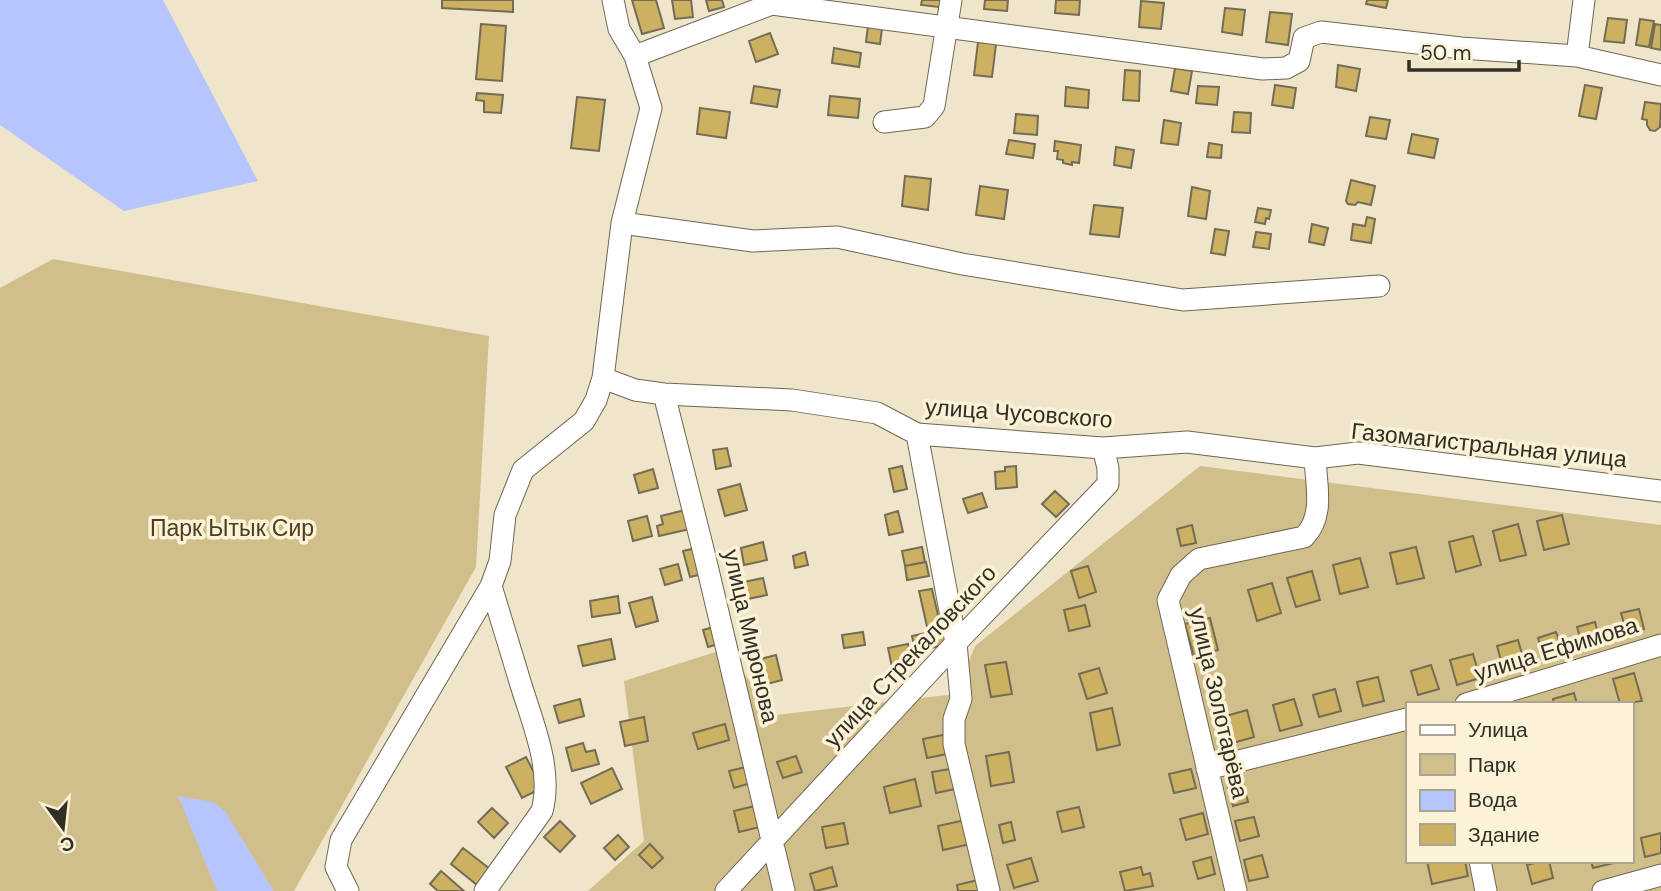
<svg xmlns="http://www.w3.org/2000/svg" width="1661" height="891" viewBox="0 0 1661 891" font-family="'DM Sans',sans-serif">
	<style>
		.green { fill: #d1bf8b; fill-rule: evenodd }
		.water { fill: #b7c5fe }
		.building { fill: #ccb163; stroke: #746c55; stroke-width: 2 }
		.lines { fill: none; stroke-linecap: round; stroke-linejoin: round }
		.minor-casing { stroke: #6e6650; stroke-width: 23 }
		.minor { stroke: #fff; stroke-width: 21 }
		.labels { text-anchor: middle; stroke-width: 7; stroke-linejoin: round; paint-order: stroke }
		.street-label { font-size: 23px; fill: #322f25; stroke: #fbf2d8 }
		.park-label { font-size: 23px; fill: #4b3f1d; stroke: #fbf2d8 }
	</style>
	<rect width="100%" height="100%" fill="#eee5cb"/>
	<!-- green -->
	<path class="green" d="M53 259 489 336 476 567 294 891H0V288Z
		M1200 466 1661 525V891H588L644 841 624 681 725 649 776 715 956 694 975 646ZM1407 704H1631V861H1407Z"/>
	<!-- water -->
	<path class="water" d="M0 0H163L258 181 124 211 0 125Z
		M178 796 214 802 225 811 274 891H217Z"/>
	<!-- building -->
	<path class="building" d="M442 0H513V12L442 8Z
		M632 0H656L664 28 642 34Z
		M672 0H691L693 17 675 19Z
		M706 0H722L724 7 709 11Z
		M922 0H948L947 8 921 5Z
		M985 0H1008L1007 11 984 9Z
		M1056 0H1080L1079 15 1055 13Z
		M1367 0H1388L1386 8 1366 4Z
		M1141 1 1164 3 1161 29 1139 27Z
		M1225 8 1245 10 1242 35 1222 32Z
		M1270 12 1292 14 1288 45 1266 42Z
		M1608 18 1627 20 1624 43 1604 41Z
		M1640 19 1654 21 1649 47 1636 45Z
		M481 24 506 26 502 81 476 79Z
		M1655 24 1661 25V50L1651 48Z
		M868 26 882 28 880 44 866 42Z
		M770 33 778 54 756 62 749 41Z
		M978 42 996 44 992 77 974 75Z
		M834 48 861 53 859 67 832 63Z
		M1338 65 1360 69 1356 91 1336 87Z
		M1175 68 1192 71 1188 94 1171 91Z
		M1125 70 1140 71 1139 101 1123 100Z
		M1275 85 1296 88 1293 108 1272 105Z
		M1585 85 1602 88 1596 119 1579 116Z
		M754 86 780 90 777 107 751 103Z
		M1198 86 1219 87 1217 105 1196 103Z
		M1066 87 1089 90 1088 108 1065 106Z
		M477 93 503 95 501 113 484 112V101L476 100Z
		M830 96 860 99 858 118 828 115Z
		M577 97 605 100 599 151 571 148Z
		M1645 102 1661 104 1660 127 1655 131 1650 130 1647 125V120L1642 119Z
		M700 108 730 112 726 138 697 134Z
		M1234 112 1251 113 1250 133 1232 132Z
		M1016 114 1038 116 1037 135 1014 133Z
		M1370 117 1390 120 1386 139 1366 136Z
		M1164 120 1181 123 1178 145 1161 143Z
		M1412 134 1438 139 1434 158 1408 153Z
		M1009 140 1035 144 1033 158 1006 154Z
		M1055 141 1081 145 1079 163 1072 162V165L1063 163V160L1057 159 1058 151H1054Z
		M1209 143 1222 145 1221 158 1207 157Z
		M1116 147 1134 150 1131 168 1114 165Z
		M905 176 931 179 928 210 902 206Z
		M1351 180 1375 186 1371 205 1358 202 1355 205 1348 204 1346 201Z
		M980 186 1008 190 1004 219 976 215Z
		M1192 187 1210 191 1206 219 1188 216Z
		M1094 205 1123 208 1119 237 1090 234Z
		M1258 208 1271 210 1269 219 1266 218 1265 224 1255 222Z
		M1367 217 1375 219 1371 243 1351 240 1353 224 1365 226Z
		M1312 224 1328 228 1324 245 1309 242Z
		M1215 229 1229 231 1225 255 1211 253Z
		M1256 232 1271 234 1269 249 1253 247Z
		M727 448 731 466 716 469 713 450Z
		M902 466 907 489 894 492 889 469Z
		M1016 466 1017 487 996 489 995 472 1005 471V467Z
		M653 469 658 488 639 493 634 475Z
		M740 484 747 510 725 516 718 490Z
		M1055 491 1069 504 1056 517 1042 504Z
		M982 493 987 507 968 513 963 499Z
		M685 510 690 529 659 536 657 526 663 524 661 516Z
		M898 511 903 532 889 535 885 515Z
		M1562 515 1569 544 1544 550 1537 521Z
		M647 516 652 536 633 541 628 521Z
		M1518 524 1526 555 1500 561 1493 531Z
		M1192 525 1196 543 1181 546 1177 529Z
		M1473 536 1481 565 1456 572 1449 542Z
		M763 542 767 560 744 565 741 548Z
		M700 547 707 573 690 577 683 551Z
		M922 547 925 562 905 566 902 551Z
		M1416 547 1424 578 1397 584 1390 553Z
		M805 552 808 565 795 568 793 556Z
		M1360 558 1368 587 1340 594 1333 565Z
		M926 562 929 576 907 580 905 566Z
		M678 564 682 580 665 585 660 569Z
		M1088 566 1096 592 1079 598 1071 571Z
		M1312 571 1320 600 1296 607 1287 578Z
		M763 578 767 595 743 600 739 583Z
		M1272 583 1281 613 1257 621 1248 590Z
		M932 589 941 628 928 631 919 591Z
		M618 596 620 613 592 617 590 601Z
		M652 597 658 621 636 627 629 603Z
		M1085 605 1090 626 1069 631 1064 610Z
		M1639 609 1644 629 1627 634 1621 613Z
		M1210 618 1218 650 1194 656 1185 624Z
		M1595 622 1600 641 1583 647 1577 627Z
		M717 626 722 643 708 647 703 630Z
		M943 629 946 645 915 651 912 636Z
		M863 632 865 645 844 648 842 635Z
		M1556 632 1563 651 1544 657 1538 638Z
		M611 639 615 659 583 666 578 646Z
		M1518 640 1525 665 1504 671 1497 646Z
		M908 644 912 663 892 667 888 648Z
		M1473 654 1480 678 1457 685 1450 660Z
		M776 655 782 680 759 686 753 661Z
		M1006 662 1012 694 991 697 985 665Z
		M1431 665 1439 689 1418 695 1411 671Z
		M1099 668 1107 693 1087 699 1079 674Z
		M1634 673 1642 701 1620 704 1613 679Z
		M1378 677 1384 701 1363 706 1357 682Z
		M1335 689 1341 711 1319 717 1313 695Z
		M1574 693 1577 704H1554L1553 699Z
		M580 699 584 716 559 723 554 706Z
		M1294 699 1302 725 1280 731 1273 705Z
		M1112 708 1120 745 1097 750 1090 713Z
		M1247 710 1254 737 1233 743 1226 716Z
		M644 717 648 741 625 746 620 722Z
		M725 724 729 740 698 749 693 733Z
		M948 734 952 753 927 758 923 739Z
		M583 743 586 752 595 750 599 764 572 771 566 748Z
		M1009 752 1014 782 991 786 986 756Z
		M796 756 802 772 783 778 777 762Z
		M526 757 542 788 522 798 506 767Z
		M746 767 751 783 734 788 729 771Z
		M612 768 622 789 591 804 581 783Z
		M956 768 960 788 936 793 932 772Z
		M1191 769 1196 788 1174 793 1169 774Z
		M915 779 921 806 890 813 884 787Z
		M1242 779 1248 802 1233 806 1227 783Z
		M759 805 764 826 739 832 734 811Z
		M1079 807 1084 827 1062 832 1057 812Z
		M492 808 508 823 494 838 478 822Z
		M1203 813 1208 834 1186 840 1180 819Z
		M1254 817 1259 836 1240 841 1235 821Z
		M970 819 975 843 943 850 938 826Z
		M560 821 575 836 560 852 544 837Z
		M1011 822 1015 840 1003 843 999 825Z
		M844 823 848 844 826 848 822 827Z
		M1661 833V853L1645 857 1641 838Z
		M618 835 629 847 615 860 604 848Z
		M650 844 663 858 652 868 639 855Z
		M463 848 495 873 482 889 451 864Z
		M1262 855 1268 877 1249 881 1244 860Z
		M1211 857 1215 874 1198 879 1193 862Z
		M1031 858 1038 881 1014 888 1007 865Z
		M1427 861H1465L1468 876 1432 884Z
		M1542 861H1549L1553 878 1532 884 1527 865Z
		M1591 861H1614V863L1593 868Z
		M832 867 837 886 815 891 810 874Z
		M1141 867 1143 875 1150 873 1153 886 1125 891 1120 872Z
		M441 871 464 891H438L430 884Z
		M982 879 985 891H958L957 885Z"/>
	<g class="lines">
		<!-- minor casing -->
		<g class="minor-casing">
			<path id="minor" d="M635 56 772 4 1263 69 1286 68 1299 61 1304 38 1321 32 1461 48 1577 56 1661 75
				M1577 56 1584 0
				M884 122 925 117 934 106 951 0
				M622 223 753 241 837 237 962 264 1183 300 1379 286
				M603 378 635 390 664 394 792 400 877 413 917 434 1103 448 1187 442 1315 458 1358 453 1661 491
				M664 394 704 553 784 891
				M917 434 956 643 961 699 954 719V744L989 891
				M1466 704 1661 645
				M1207 769 1407 719
				M1480 861 1486 891
				M348 891 336 867 341 840 491 586 500 561 505 515 523 470 584 421 596 400 603 378 622 223 651 108 635 56 619 29 613 0
				M485 891 542 811C553 770 533 724 521 685 511 652 501 619 491 586
				M726 891 956 643 1108 484V468L1103 448
				M1236 891 1168 600 1181 575 1199 559 1304 537C1325 516 1316 485 1315 458
				M1603 891 1661 875"/>
		</g>
		<!-- minor -->
		<use href="#minor" class="minor"/>
	</g>
	<g class="labels">
		<!-- street labels -->
		<g class="street-label">
			<text transform="translate(1019 413) rotate(4)" y="8">улица Чусовского</text>
			<text transform="translate(1489 445) rotate(6)" y="8">Газомагистральная улица</text>
			<text transform="translate(751 636) rotate(77)" y="8">улица Миронова</text>
			<text transform="translate(1556 649) rotate(-17)" y="8">улица Ефимова</text>
			<text transform="translate(910 656) rotate(-47)" y="8">улица Стрекаловского</text>
			<text transform="translate(1219 703) rotate(77)" y="8">улица Золотарёва</text>
		</g>
		<!-- park labels -->
		<g class="park-label">
			<text x="232" y="536">Парк Ытык Сир</text>
		</g>
	</g>
	<!-- legend -->
	<rect x="1406" y="702" width="228" height="161" fill="#fbf2d8" stroke="#aba490" stroke-width="2"/>
	<rect x="1420" y="725" width="35" height="10" fill="#ffffff" stroke="#aba490" stroke-width="2"/>
	<text x="1468" y="737" font-size="21" fill="#322f25">Улица</text>
	<rect x="1420" y="754" width="35" height="21" fill="#d1bf8b" stroke="#aba490" stroke-width="2"/>
	<text x="1468" y="772" font-size="21" fill="#322f25">Парк</text>
	<rect x="1420" y="790" width="35" height="21" fill="#b7c5fe" stroke="#aba490" stroke-width="2"/>
	<text x="1468" y="807" font-size="21" fill="#322f25">Вода</text>
	<rect x="1420" y="824" width="35" height="21" fill="#ccb163" stroke="#aba490" stroke-width="2"/>
	<text x="1468" y="842" font-size="21" fill="#322f25">Здание</text>
	<!-- north arrow -->
	<g transform="translate(63 828) rotate(165)" stroke="#fbf2d8" stroke-width="5" paint-order="stroke">
	<path d="M0-5L12 26L0 18L-12 26Z" fill="#322f25"/>
	<text y="-10" font-size="19" font-weight="bold" text-anchor="middle" fill="#322f25">С</text>
	</g>
	<!-- scale -->
	<path d="M1409 60v10h110v-10" fill="none" stroke="#322f25" stroke-width="3.5"/>
	<text x="1420" y="60" font-size="21" fill="#322f25" stroke="#fbf2d8" stroke-width="5" paint-order="stroke">50 m</text>
</svg>
